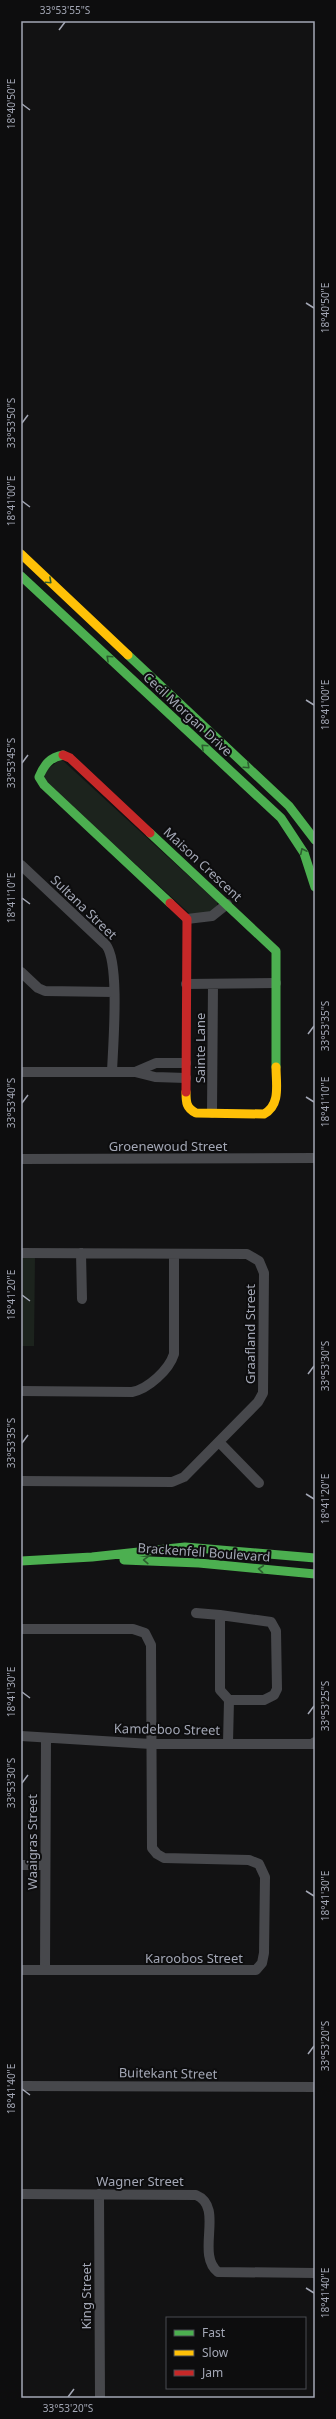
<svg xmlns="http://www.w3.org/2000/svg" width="336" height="2419" viewBox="0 0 336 2419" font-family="'Noto Sans',sans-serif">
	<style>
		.green { fill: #1c231d }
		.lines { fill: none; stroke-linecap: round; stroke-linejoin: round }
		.street { stroke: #47484c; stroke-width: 10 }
		.fast { stroke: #4caf50; stroke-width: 9 }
		.slow { stroke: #ffc107; stroke-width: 9 }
		.jam { stroke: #c62828; stroke-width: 9 }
		.oneway { stroke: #2c5e2f }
		.ticks { fill: none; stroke: #a3a7b5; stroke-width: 1.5 }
		.labels { text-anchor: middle; stroke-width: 4; stroke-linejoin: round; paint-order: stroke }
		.street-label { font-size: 13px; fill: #a3a7b5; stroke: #0d0d0e }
		.neatline { fill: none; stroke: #a3a7b5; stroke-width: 1.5 }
		.ticks-label { font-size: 10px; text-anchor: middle; fill: #a3a7b5 }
	</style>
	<rect width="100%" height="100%" fill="#121213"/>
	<!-- green -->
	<path class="green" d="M61 759 217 902V906L210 913 190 914 46 782 44 772Z
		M21 1257H35L34 1346H21Z"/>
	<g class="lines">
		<!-- street -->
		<path class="street" d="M21 865 106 945C120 963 113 1045 112 1072
			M187 919 212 916 227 904
			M21 972 38 988 45 991 113 992
			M186 984 276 983
			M21 1072H135L155 1077 186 1078
			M135 1072 156 1063H186
			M212 1113 213 984
			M21 1159 315 1158
			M21 1253 247 1254 259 1261 264 1273 263 1393 258 1402 184 1477 172 1482 21 1481
			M81 1253 82 1299
			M21 1391 132 1392C148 1389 169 1370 174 1354V1254
			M219 1442 259 1483
			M196 1613 220 1615
			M21 1629H133L145 1633 151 1645 152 1848 157 1854 164 1858 249 1860 259 1864 265 1877 264 1953 262 1963 256 1970H21
			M21 1736 151 1744H312L315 1742
			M228 1743 229 1700 220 1690V1615L271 1622 276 1631 277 1689 274 1695 264 1700H229
			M21 1865H45
			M45 1970 46 1738
			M21 2086 315 2087
			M21 2194 196 2195C225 2207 195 2254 218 2272L315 2273
			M99 2194 100 2398"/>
		<!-- fast -->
		<path class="fast" d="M21 576 281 818 304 853 315 887
			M128 655 289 806 315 840
			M63 755C50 757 44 765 39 777L44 785 170 903
			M150 833 276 951V1067
			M124 1560 199 1563 315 1574
			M21 1561 92 1557 185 1547 315 1558"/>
		<!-- slow -->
		<path class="slow" d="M21 554 128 655
			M186 1092C186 1102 186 1108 196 1113L264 1114C281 1105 276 1084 276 1067"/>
		<!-- jam -->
		<path class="jam" d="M63 755 70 758 150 833
			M170 903 187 919 186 1092"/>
	</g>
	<!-- one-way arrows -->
	<defs><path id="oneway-chevron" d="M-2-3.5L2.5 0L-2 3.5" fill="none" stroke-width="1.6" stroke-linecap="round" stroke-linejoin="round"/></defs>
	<g class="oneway">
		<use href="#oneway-chevron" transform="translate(49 581) rotate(43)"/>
		<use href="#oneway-chevron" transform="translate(109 658) rotate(-137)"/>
		<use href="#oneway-chevron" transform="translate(204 747) rotate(-137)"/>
		<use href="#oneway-chevron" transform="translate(247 766) rotate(43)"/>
		<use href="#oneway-chevron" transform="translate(303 851) rotate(-116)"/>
		<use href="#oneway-chevron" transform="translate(146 1560) rotate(-178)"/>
		<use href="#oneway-chevron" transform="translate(261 1569) rotate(-174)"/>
	</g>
	<!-- ticks -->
	<path class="ticks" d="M59 30 65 22M22 104 30 110M306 303 314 308M22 423 28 415M22 501 30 507M306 700 314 705M22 763 28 755M22 898 30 904M308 1034 314 1026M306 1097 314 1102M22 1103 28 1095M22 1295 30 1301M308 1374 314 1366M22 1443 28 1435M306 1494 314 1499M22 1692 30 1698M308 1714 314 1706M22 1783 28 1775M306 1891 314 1896M308 2054 314 2046M22 2089 30 2095M306 2288 314 2293M68 2397 74 2389"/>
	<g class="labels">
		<!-- street labels -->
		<g class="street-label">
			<text transform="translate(188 714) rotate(43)" y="5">Cecil Morgan Drive</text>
			<text transform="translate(203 864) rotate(43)" y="5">Maison Crescent</text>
			<text transform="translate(84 907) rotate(44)" y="5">Sultana Street</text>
			<text transform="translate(200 1048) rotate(-90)" y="5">Sainte Lane</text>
			<text x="168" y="1151">Groenewoud Street</text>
			<text transform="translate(250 1334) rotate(-90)" y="5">Graafland Street</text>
			<text transform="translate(204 1552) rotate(4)" y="5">Brackenfell Boulevard</text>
			<text transform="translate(167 1729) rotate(1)" y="5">Kamdeboo Street</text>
			<text transform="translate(32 1842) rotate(-90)" y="5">Waaigras Street</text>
			<text x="194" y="1963">Karoobos Street</text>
			<text transform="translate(168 2073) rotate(1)" y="5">Buitekant Street</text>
			<text x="140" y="2186">Wagner Street</text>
			<text transform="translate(86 2296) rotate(-90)" y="5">King Street</text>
		</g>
	</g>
	<!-- border -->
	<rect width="336" height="2419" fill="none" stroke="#0d0d0e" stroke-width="44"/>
	<!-- legend -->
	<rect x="166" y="2317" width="140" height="72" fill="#0d0d0e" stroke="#494b51"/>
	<rect x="174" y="2330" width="20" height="6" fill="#4caf50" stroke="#494b51"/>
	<text x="202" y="2337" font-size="12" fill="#a3a7b5">Fast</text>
	<rect x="174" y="2350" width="20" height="6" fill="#ffc107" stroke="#494b51"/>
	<text x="202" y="2357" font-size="12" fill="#a3a7b5">Slow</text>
	<rect x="174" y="2370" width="20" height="6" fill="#c62828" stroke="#494b51"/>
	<text x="202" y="2377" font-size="12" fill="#a3a7b5">Jam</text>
	<rect x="22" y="22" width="292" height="2375" class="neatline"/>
	<g class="ticks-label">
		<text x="65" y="14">33°53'55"S</text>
		<text transform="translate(11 104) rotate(-90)" y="4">18°40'50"E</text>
		<text transform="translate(325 308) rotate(-90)" y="4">18°40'50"E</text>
		<text transform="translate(11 423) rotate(-90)" y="4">33°53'50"S</text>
		<text transform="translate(11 501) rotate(-90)" y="4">18°41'00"E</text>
		<text transform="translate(325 705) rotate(-90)" y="4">18°41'00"E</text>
		<text transform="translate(11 763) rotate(-90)" y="4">33°53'45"S</text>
		<text transform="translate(11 898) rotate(-90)" y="4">18°41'10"E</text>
		<text transform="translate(325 1026) rotate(-90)" y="4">33°53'35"S</text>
		<text transform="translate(325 1102) rotate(-90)" y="4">18°41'10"E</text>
		<text transform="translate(11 1103) rotate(-90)" y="4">33°53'40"S</text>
		<text transform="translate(11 1295) rotate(-90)" y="4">18°41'20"E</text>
		<text transform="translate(325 1366) rotate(-90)" y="4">33°53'30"S</text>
		<text transform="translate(11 1443) rotate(-90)" y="4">33°53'35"S</text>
		<text transform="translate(325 1499) rotate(-90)" y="4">18°41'20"E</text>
		<text transform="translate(11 1692) rotate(-90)" y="4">18°41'30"E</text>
		<text transform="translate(325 1706) rotate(-90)" y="4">33°53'25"S</text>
		<text transform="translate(11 1783) rotate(-90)" y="4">33°53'30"S</text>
		<text transform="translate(325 1896) rotate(-90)" y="4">18°41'30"E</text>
		<text transform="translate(325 2046) rotate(-90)" y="4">33°53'20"S</text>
		<text transform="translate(11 2089) rotate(-90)" y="4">18°41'40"E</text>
		<text transform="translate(325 2293) rotate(-90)" y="4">18°41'40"E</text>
		<text x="68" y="2412">33°53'20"S</text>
	</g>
</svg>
